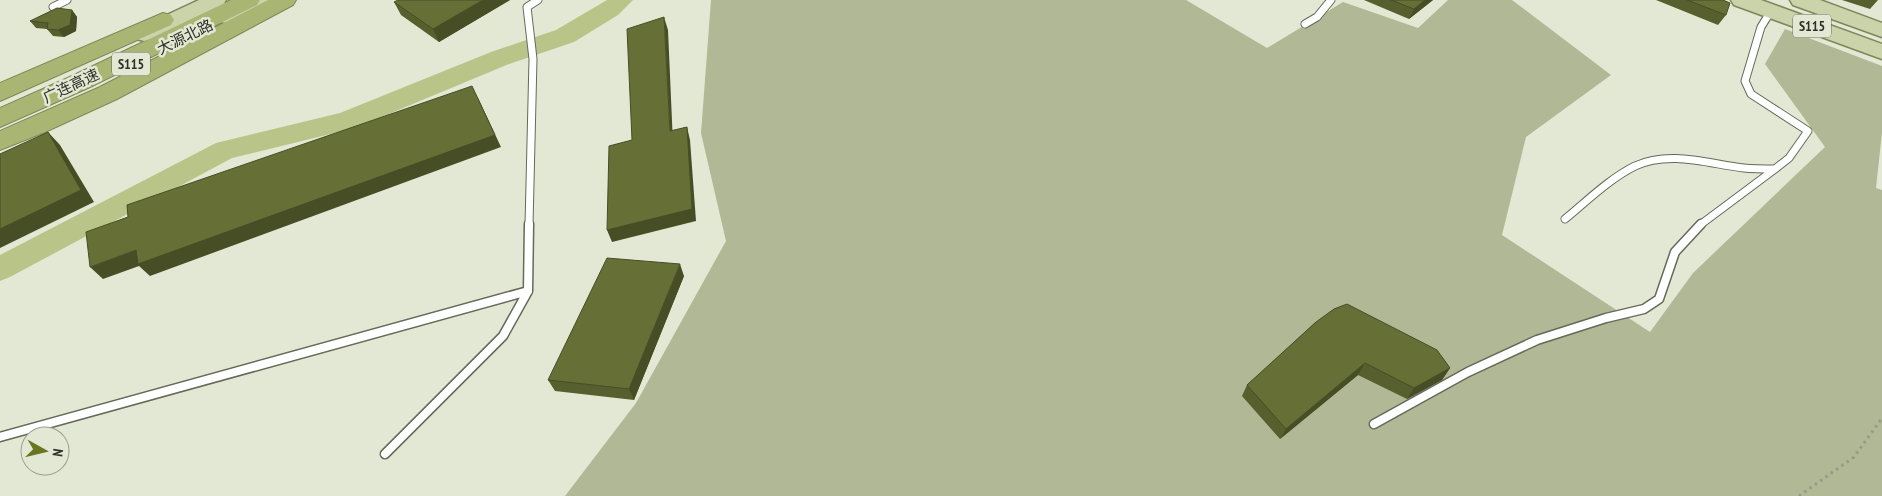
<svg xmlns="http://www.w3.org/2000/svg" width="1882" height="496" viewBox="0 0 1882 496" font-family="'PT Sans Narrow','Noto Sans SC',sans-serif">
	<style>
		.green { fill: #b1b895 }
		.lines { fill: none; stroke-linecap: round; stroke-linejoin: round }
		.river { fill: #b8c488; fill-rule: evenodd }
		.service-far1-casing { stroke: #656958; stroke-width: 9 }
		.service-casing { stroke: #656958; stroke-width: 11 }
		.primary-casing { stroke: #7e8759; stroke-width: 3 }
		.motorway-casing { stroke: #7e8759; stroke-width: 2 }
		.path { stroke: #969a8b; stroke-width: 3; stroke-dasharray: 2.5 4; stroke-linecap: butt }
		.service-far1 { stroke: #fff; stroke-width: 7 }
		.service { stroke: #fff; stroke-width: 8 }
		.primary { fill: #cbd3ab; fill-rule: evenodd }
		.motorway { fill: #a9b673; fill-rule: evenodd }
		.wall { fill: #575f2e }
		.shaded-wall { fill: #474e26 }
		.building { fill: #656f36; stroke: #474e26 }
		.labels { text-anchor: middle; stroke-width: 5; stroke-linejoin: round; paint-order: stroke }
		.shield { fill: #e3e8d4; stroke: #65685c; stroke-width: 1 }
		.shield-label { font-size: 14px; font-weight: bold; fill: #2f3129 }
		.street-label { font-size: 15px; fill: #2f3129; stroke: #e3e8d4 }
	</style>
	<rect width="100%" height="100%" fill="#e3e8d4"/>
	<!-- green -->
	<path class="green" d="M711 0H1186L1267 48 1343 2 1418 28 1448 0H1512L1611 75 1526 137 1502 235 1650 332 1693 273 1825 147 1765 64 1785 29 1882 66V132L1876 188 1882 190V496H565L636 403 726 241 701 133Z"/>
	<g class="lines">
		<!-- river -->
		<path class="river" d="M607 0H633L618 15 574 42 509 64 355 128 232 158 10 277 0 281V255L216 143 340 113 491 52 556 30Z"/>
		<!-- service-far1 casing -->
		<g class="service-far1-casing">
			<path id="service-far1" d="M53 7 67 0
				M1305 24 1317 17 1331 0
				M1565 219C1587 201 1609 179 1635 166 1670 150 1709 164 1744 168 1754 169 1765 169 1775 169L1789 158 1808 131 1751 94 1745 81 1761 27 1771 11
				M529 225 533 59 527 7 538 0
				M1700 225 1775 169"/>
		</g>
		<!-- service casing -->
		<g class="service-casing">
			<path id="service" d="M1374 424 1468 372 1537 340 1606 318 1644 309 1659 299 1675 252 1701 224
				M0 437 528 291
				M385 454 503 336 528 291 529 224"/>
		</g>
		<!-- primary casing -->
		<g class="primary-casing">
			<path id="primary" d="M199 0H226L223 5 151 39 144 41 137 39 134 34 137 29Z
				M246 0H272L269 5C255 12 237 26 221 22L218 17 221 12Z
				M1731 0H1761L1882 44V59L1734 5Z
				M1790 0H1820L1882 23V37L1793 5Z"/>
		</g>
		<!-- motorway casing -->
		<g class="motorway-casing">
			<path id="motorway" d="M231 0H260L257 5 88 88 0 127V108L72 76Z
				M268 0H296L293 5 117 99 45 132 0 150V131L100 87Z
				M163 13 171 15 174 20 171 25 0 101V83Z"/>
		</g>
		<!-- path -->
		<path class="path" d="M1799 496 1854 457 1882 418"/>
		<!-- service-far1 -->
		<use href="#service-far1" class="service-far1"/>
		<!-- service -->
		<use href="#service" class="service"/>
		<!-- primary -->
		<use href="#primary" class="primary"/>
		<!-- motorway -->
		<use href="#motorway" class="motorway"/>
	</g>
	<!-- wall -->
	<path class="wall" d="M510 0 439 42 401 15 394 2Z
		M1364 0H1433L1409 19Z
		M1656 0H1723L1726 15 1718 25Z
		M1842 0H1878L1870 9Z
		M72 10 77 17 76 31 64 37 53 36 47 29 36 28 30 21Z
		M684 276 634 400 555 391 548 380Z
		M1316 322 1450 368 1442 380 1407 399 1358 375 1280 439 1242 396 1247 385Z"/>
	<!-- shaded-wall -->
	<path class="shaded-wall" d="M483 0H510L439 42 433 29Z
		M1425 0H1433L1409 19 1414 9Z
		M72 10 77 17 76 31 64 37 58 30Z
		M664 17 668 30 673 144 670 131Z
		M478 98 501 147 150 276 139 266 103 279 90 267 136 250Z
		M687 127 690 140 696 221 612 242 607 230Z
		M48 132 60 145 94 202 0 248V229Z
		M680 264 684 276 634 400 629 389Z
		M1365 363 1358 375 1280 439 1286 429Z
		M1450 368 1442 380 1407 399 1414 388Z"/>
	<!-- building -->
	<path class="building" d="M398 0H483L433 29 394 2Z
		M1391 0H1425L1414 9Z
		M1687 0H1723L1730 3 1726 15Z
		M57 8 72 10 70 25 58 30 47 29 48 23 30 21Z
		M664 17 670 131 687 127 692 209 607 230 609 146 632 140 627 29Z
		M472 86 495 135 138 264 136 250 90 267 86 232 128 217 127 205Z
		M48 132 81 190 0 229V154Z
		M607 258 680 264 629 389 548 380Z
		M1347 304 1437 350 1450 368 1414 388 1365 363 1286 429 1247 385 1316 322 1334 309Z"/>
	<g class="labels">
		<!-- shield labels -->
		<g class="shield">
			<rect x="1793" y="14.5" width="38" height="23" rx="4"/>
			<rect x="112" y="52.5" width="38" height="23" rx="4"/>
		</g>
		<g class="shield-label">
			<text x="1812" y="31">S115</text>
			<text x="131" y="69">S115</text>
		</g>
		<!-- street labels -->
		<g class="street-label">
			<text transform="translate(185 37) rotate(-26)" y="5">大源北路</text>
			<text transform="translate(71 86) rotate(-25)" y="5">广连高速</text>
		</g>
	</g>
	<!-- north arrow -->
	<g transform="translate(45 451) rotate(98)"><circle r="24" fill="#e3e8d4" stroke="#9b9f90"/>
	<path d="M0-4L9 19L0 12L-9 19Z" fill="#697521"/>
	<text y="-8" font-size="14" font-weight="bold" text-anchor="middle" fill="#2f3129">N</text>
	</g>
</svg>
